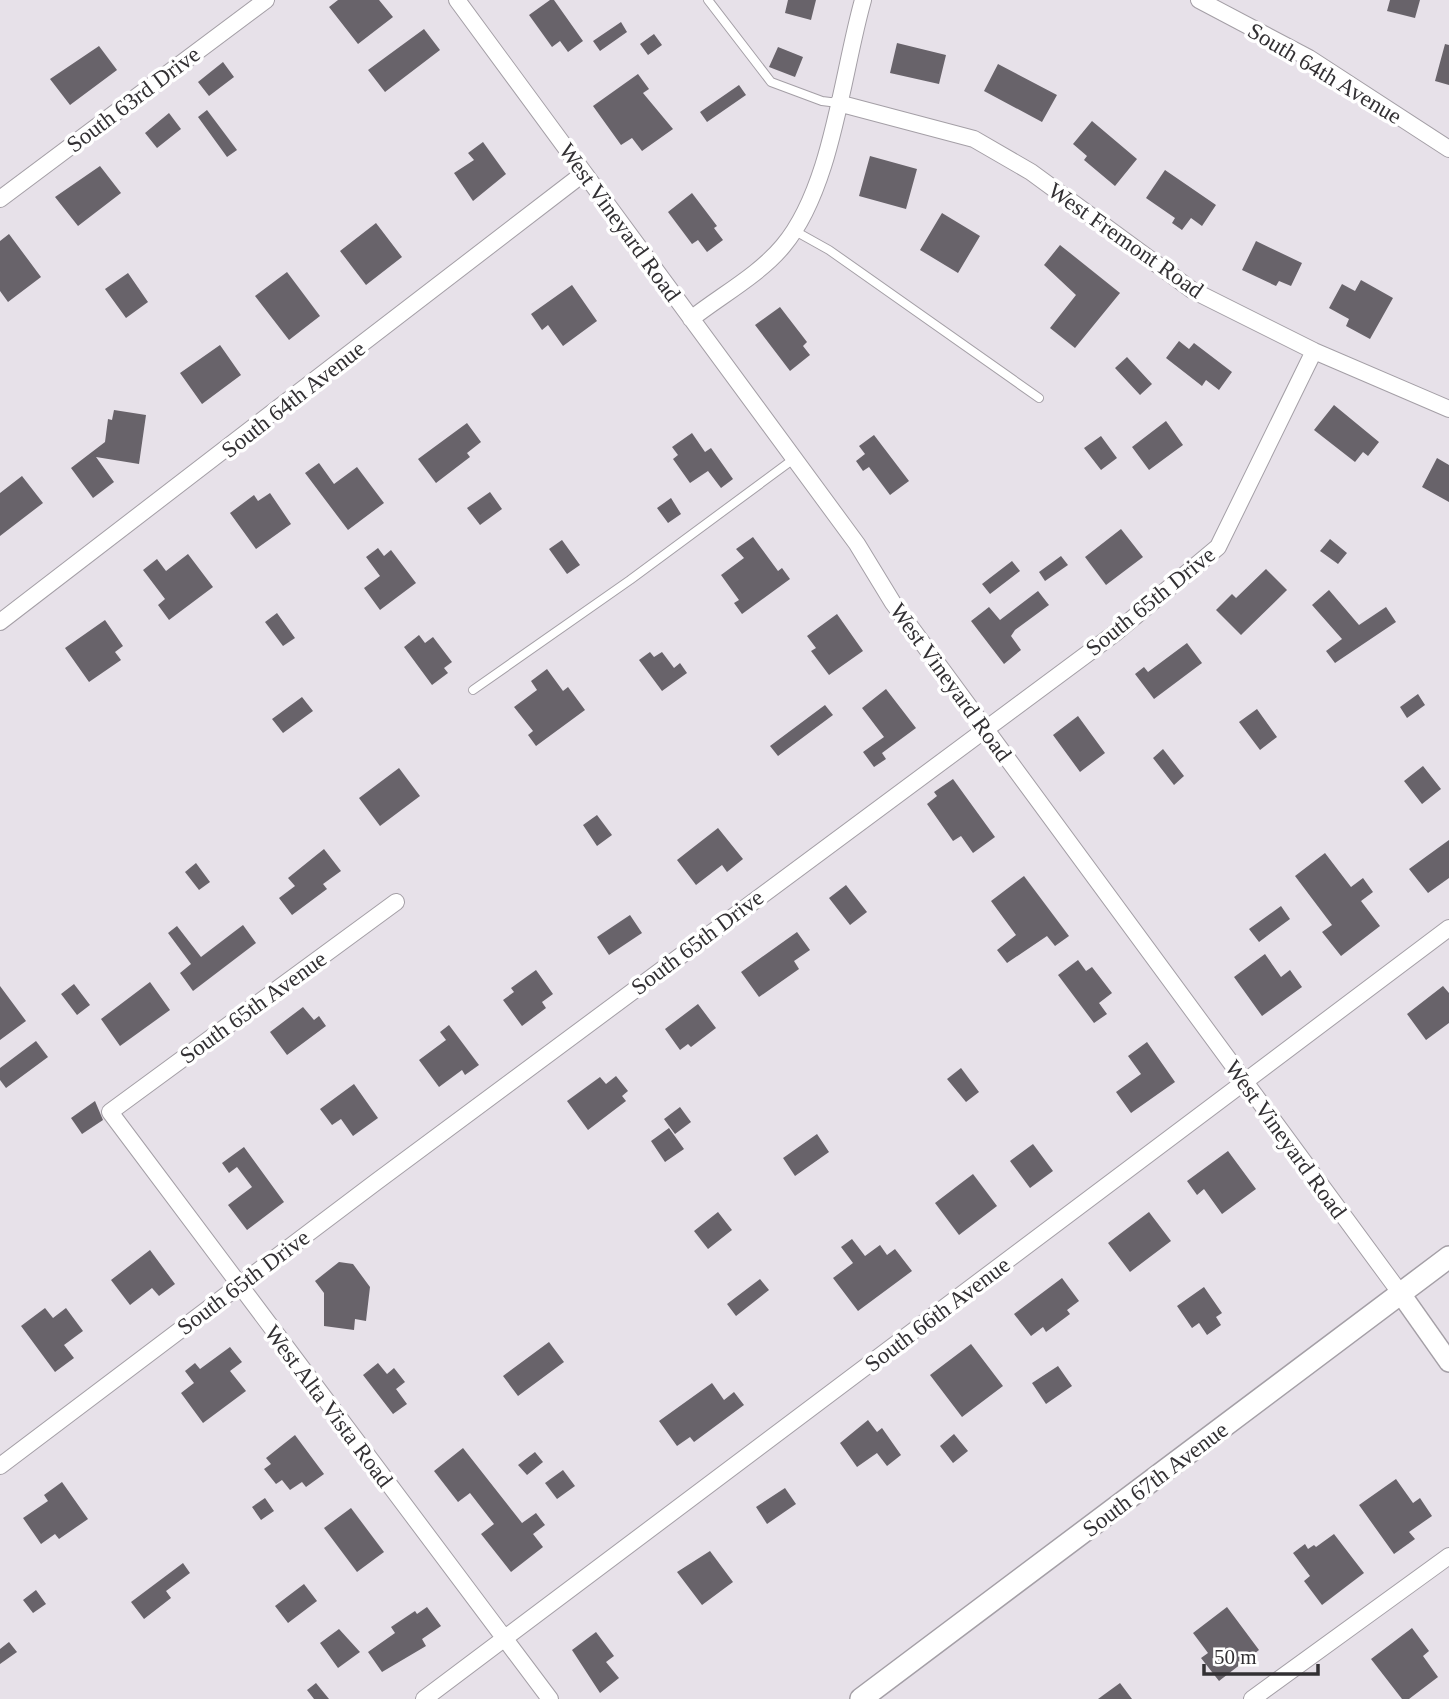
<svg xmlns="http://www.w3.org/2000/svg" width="1449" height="1699" viewBox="0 0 1449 1699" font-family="Georgia,serif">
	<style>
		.building { fill: #68636a }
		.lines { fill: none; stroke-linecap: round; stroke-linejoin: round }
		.service-casing { stroke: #a49fa6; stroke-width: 10 }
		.minor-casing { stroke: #a49fa6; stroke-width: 18 }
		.tertiary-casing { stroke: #a49fa6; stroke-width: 22 }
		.secondary-casing { stroke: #a49fa6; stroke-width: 24 }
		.service { stroke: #fff; stroke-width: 8 }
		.minor { stroke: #fff; stroke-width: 16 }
		.tertiary { stroke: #fff; stroke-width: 19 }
		.secondary { stroke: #fff; stroke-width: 21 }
		.labels { text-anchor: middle; stroke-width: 7; stroke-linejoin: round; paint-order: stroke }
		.street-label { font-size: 23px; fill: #323033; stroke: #fff }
	</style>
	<rect width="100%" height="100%" fill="#e7e1e9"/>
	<!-- building -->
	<path class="building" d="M338 0H379L393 17 358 44 329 7Z
		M550 0H554L583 41 568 52 560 41 552 47 529 15Z
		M788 0H816L811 20 785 13Z
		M1390 0H1420L1415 18 1387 11Z
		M621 22 627 32 600 51 593 41Z
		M424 29 440 50 385 92 368 70Z
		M654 34 662 45 648 55 640 44Z
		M897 43 946 55 939 84 890 73Z
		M1445 44 1449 45V85L1435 81Z
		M99 46 117 70 70 105 50 79Z
		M778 47 803 57 795 77 769 67Z
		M223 62 234 77 209 96 198 82Z
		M998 64 1057 95 1042 122 984 91Z
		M638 74 649 89 643 93 673 129 642 151 632 138 621 145 593 106Z
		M739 85 746 95 707 122 700 112Z
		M207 110 237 150 227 157 198 117Z
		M169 113 181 129 157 148 145 133Z
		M1092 121 1137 159 1115 186 1084 160 1087 156 1073 144Z
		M483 142 506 174 473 201 454 173 474 160 468 153Z
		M870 156 917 169 906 209 859 196Z
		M100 166 121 193 78 226 55 197Z
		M1165 170 1216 205 1202 226 1191 218 1182 230 1172 223 1175 218 1146 198Z
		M692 193 717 226 714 228 723 240 707 252 698 240 692 244 668 212Z
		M942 213 980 236 958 273 920 250Z
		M376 223 402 257 366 285 340 251Z
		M9 234 41 277 8 302 0 291V241Z
		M1256 241 1302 263 1291 286 1279 281 1276 286 1242 270Z
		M1060 245 1120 293 1075 348 1050 328 1076 295 1044 265Z
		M287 272 320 316 289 340 255 296Z
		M128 273 148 302 126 318 105 289Z
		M1361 280 1393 298 1370 339 1346 326 1349 319 1329 308 1342 284 1355 291Z
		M572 285 597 321 563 346 548 325 542 330 531 314Z
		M780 307 807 342 803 346 810 355 790 371 755 325Z
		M1179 341 1189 349 1194 343 1232 372 1219 390 1206 380 1202 386 1166 358Z
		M220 345 241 375 202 404 180 373Z
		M1127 357 1152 384 1140 395 1115 368Z
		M1334 405 1379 442 1368 456 1363 452 1355 462 1314 430Z
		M114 410 146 415 139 464 96 457 114 482 93 498 71 468 105 442 108 419 112 420Z
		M1166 421 1183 445 1149 470 1132 447Z
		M467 423 481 442 467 453 470 457 436 483 418 459Z
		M692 433 705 452 711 448 733 479 721 488 708 471 690 483 673 459 678 455 672 447Z
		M874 435 909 481 890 495 869 467 863 471 856 461 865 454 859 446Z
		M1101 436 1117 458 1101 470 1084 448Z
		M1437 458 1449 465V502L1422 487Z
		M319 463 334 484 357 467 384 503 348 530 305 473Z
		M22 476 43 503 0 536V493Z
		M490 492 502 509 480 525 467 508Z
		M270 493 291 524 256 549 230 513 254 495 258 501Z
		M671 498 681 514 668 523 657 508Z
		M1121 529 1143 557 1106 585 1085 557Z
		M753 537 778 571 782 568 790 579 742 614 734 603 739 600 721 575 744 558 736 549Z
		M1330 539 1347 553 1338 564 1320 551Z
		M562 540 580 565 567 574 549 549Z
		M378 548 384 556 391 550 416 583 380 610 364 588 380 576 366 557Z
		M188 554 213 587 169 620 158 605 165 599 143 570 157 559 166 571Z
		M1061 556 1068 565 1045 581 1039 572Z
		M1012 561 1020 571 990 594 982 584Z
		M1266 569 1287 590 1241 635 1216 610 1232 594 1236 598Z
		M1329 590 1359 625 1386 607 1396 622 1335 663 1326 651 1342 639 1312 605Z
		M1038 591 1049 605 1015 630 1011 636 1021 650 1004 664 971 621 989 607 1000 620Z
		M277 613 295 638 283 646 265 622Z
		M837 614 863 651 829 675 811 651 816 648 807 636Z
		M105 620 123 646 115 652 121 660 89 682 65 648Z
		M419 635 425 643 433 637 452 662 444 668 448 673 432 685 404 647Z
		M1187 643 1202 663 1154 699 1135 674 1144 667 1148 672Z
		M650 652 654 657 662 652 674 668 680 663 687 673 662 691 639 660Z
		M547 669 563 691 568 687 585 710 536 746 528 735 533 731 514 707 537 690 531 681Z
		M886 689 916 728 882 753 886 759 874 767 863 752 884 737 862 708Z
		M1418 694 1425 705 1407 718 1400 707Z
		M302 697 313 711 283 733 272 719Z
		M825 705 833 715 778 756 770 746Z
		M1257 709 1277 737 1260 750 1239 722Z
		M1078 716 1105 753 1080 772 1053 735Z
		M1163 749 1184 776 1174 785 1153 758Z
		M1423 766 1441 789 1422 804 1404 781Z
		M399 768 420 796 380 826 359 798Z
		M953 779 995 837 973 853 961 836 953 841 927 804 937 796 934 792Z
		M597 815 612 835 597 846 583 825Z
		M718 828 743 859 727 872 722 865 696 885 677 860Z
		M1449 840V878L1428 893 1409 869Z
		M324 849 341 871 323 884 327 889 292 915 279 898 295 886 288 878Z
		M1325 853 1351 887 1363 878 1373 892 1361 901 1380 926 1341 956 1322 932 1332 925 1295 876Z
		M196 863 210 882 199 890 185 872Z
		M1024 876 1069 936 1055 946 1047 936 1007 963 997 950 1016 935 991 901Z
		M846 885 867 912 850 925 829 898Z
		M1281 906 1290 919 1259 942 1249 929Z
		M630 915 642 933 609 955 597 937Z
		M243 925 256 943 193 991 180 973 191 964 168 933 177 926 201 957Z
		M797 932 810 950 794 961 799 969 759 997 741 972Z
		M1265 954 1281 977 1290 970 1302 987 1262 1016 1234 977Z
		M1078 960 1086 971 1092 967 1112 993 1099 1003 1107 1014 1094 1023 1058 975Z
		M536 970 553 994 542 1002 546 1008 522 1026 503 1000 514 992 511 988Z
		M150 982 170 1010 120 1046 101 1019Z
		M74 984 90 1005 77 1015 61 994Z
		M0 986 26 1021 0 1040Z
		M1443 986 1449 993V1023L1426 1040 1407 1014Z
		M698 1004 716 1028 691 1047 688 1044 680 1050 665 1029Z
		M303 1007 314 1020 319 1016 326 1026 287 1055 270 1032Z
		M449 1025 479 1065 465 1075 462 1070 439 1087 419 1060 446 1040 440 1032Z
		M36 1041 48 1057 6 1088 0 1080V1068Z
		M1147 1042 1175 1082 1131 1113 1116 1092 1141 1074 1128 1056Z
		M961 1068 979 1092 966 1102 947 1079Z
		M616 1076 628 1091 622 1096 626 1101 588 1130 567 1101 600 1077 606 1084Z
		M354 1084 378 1118 353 1136 341 1119 332 1125 320 1109Z
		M95 1101 103 1120 82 1134 71 1118Z
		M680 1107 691 1122 675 1134 664 1119Z
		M669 1128 684 1149 665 1162 651 1141Z
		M817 1134 829 1152 795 1176 783 1158Z
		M1033 1144 1053 1171 1030 1188 1010 1161Z
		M244 1147 284 1202 247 1230 228 1205 252 1187 237 1167 229 1173 222 1163Z
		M1228 1151 1256 1189 1222 1214 1204 1189 1197 1195 1187 1181Z
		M973 1174 997 1206 959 1235 935 1203Z
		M718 1212 732 1230 708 1249 694 1231Z
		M1149 1212 1171 1241 1130 1272 1108 1243Z
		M852 1239 865 1256 880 1245 887 1255 895 1249 912 1271 858 1311 833 1278 853 1263 841 1247Z
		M150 1250 175 1284 159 1296 152 1288 130 1305 111 1280Z
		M339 1262 353 1264 370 1287 366 1321 355 1319 354 1330 324 1326V1293L315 1281Z
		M1062 1278 1079 1301 1067 1310 1070 1314 1046 1332 1043 1327 1031 1336 1014 1314Z
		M760 1279 769 1290 736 1316 727 1304Z
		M1204 1287 1222 1313 1216 1317 1221 1325 1207 1335 1199 1323 1192 1328 1177 1306Z
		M45 1308 53 1318 66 1308 83 1331 64 1345 74 1358 55 1372 21 1326Z
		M549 1342 564 1362 518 1396 503 1376Z
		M971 1344 1003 1386 962 1417 930 1375Z
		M230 1347 242 1362 230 1371 246 1391 203 1423 181 1393 194 1383 185 1371 195 1363 200 1369Z
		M378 1363 387 1374 394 1368 405 1382 396 1389 407 1404 393 1414 363 1375Z
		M1058 1366 1072 1386 1046 1404 1032 1383Z
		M712 1383 724 1400 734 1392 744 1405 694 1442 690 1437 677 1446 659 1421Z
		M868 1420 877 1432 882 1428 901 1455 887 1466 877 1453 857 1467 840 1443Z
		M954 1434 968 1451 953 1463 940 1446Z
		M295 1435 324 1474 306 1487 302 1482 290 1490 282 1480 276 1484 264 1469 271 1464 266 1458Z
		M463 1448 522 1523 536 1513 545 1525 533 1534 543 1547 511 1572 481 1534 494 1524 470 1493 458 1502 434 1471Z
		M535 1452 543 1462 527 1475 518 1465Z
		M563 1470 575 1486 557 1499 545 1483Z
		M1396 1479 1413 1503 1420 1498 1432 1516 1409 1532 1415 1539 1394 1554 1359 1505Z
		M62 1482 88 1519 59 1539 55 1534 41 1544 23 1518 48 1501 44 1495Z
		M785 1488 796 1504 767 1524 756 1507Z
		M265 1498 274 1511 261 1520 252 1507Z
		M351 1508 384 1552 357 1572 324 1528Z
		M1334 1534 1364 1573 1322 1605 1304 1581 1310 1576 1293 1553 1305 1544 1308 1549 1314 1545 1316 1547Z
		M710 1551 733 1582 702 1605 677 1572Z
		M183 1563 190 1573 166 1591 171 1598 144 1619 131 1602Z
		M304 1584 317 1601 288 1623 275 1606Z
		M36 1590 46 1604 33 1613 23 1600Z
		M427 1607 441 1626 422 1639 426 1646 382 1672 368 1652 395 1633 391 1627 415 1611 417 1614Z
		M1227 1607 1259 1650 1219 1681 1201 1658 1208 1653 1193 1633Z
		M1412 1628 1429 1651 1423 1656 1438 1677 1409 1699H1402L1371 1659Z
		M339 1629 360 1652 338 1668 320 1643Z
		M596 1632 614 1656 606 1662 619 1678 600 1693 572 1650Z
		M9 1642 17 1652 0 1664V1649Z
		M316 1683 329 1699H314L307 1690Z
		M1120 1683 1132 1699H1098Z"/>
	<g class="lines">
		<!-- service casing -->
		<g class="service-casing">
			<path id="service" d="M708 0 771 82 822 101 838 103
				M795 231 829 250 1039 398
				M473 690 630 580 795 458"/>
		</g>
		<!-- minor casing -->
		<g class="minor-casing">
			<path id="minor" d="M457 0 857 544 893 603 1401 1294
				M1199 0 1309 58 1449 149
				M838 103 974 139 1031 172 1192 290 1314 351 1449 409
				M0 199 266 0
				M691 319C720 296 759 275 783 246 832 188 842 74 863 0
				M0 622 584 173
				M396 902 110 1112 550 1699
				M0 1466 376 1182 1114 634 1218 547 1314 351
				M424 1699 1449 928
				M1252 1699 1449 1556"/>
		</g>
		<!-- tertiary casing -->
		<g class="tertiary-casing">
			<path id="tertiary" d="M1401 1294 1449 1362"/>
		</g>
		<!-- secondary casing -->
		<g class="secondary-casing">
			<path id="secondary" d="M861 1699 1449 1257"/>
		</g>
		<!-- service -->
		<use href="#service" class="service"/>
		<!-- minor -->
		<use href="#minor" class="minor"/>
		<!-- tertiary -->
		<use href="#tertiary" class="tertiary"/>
		<!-- secondary -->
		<use href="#secondary" class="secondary"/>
	</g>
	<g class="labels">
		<!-- street labels -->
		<g class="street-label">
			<text transform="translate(1325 73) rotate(31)" y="8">South 64th Avenue</text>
			<text transform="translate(133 99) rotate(-37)" y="8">South 63rd Drive</text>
			<text transform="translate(620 222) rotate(54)" y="8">West Vineyard Road</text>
			<text transform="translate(1126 240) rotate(35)" y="8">West Fremont Road</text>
			<text transform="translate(293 399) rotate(-38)" y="8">South 64th Avenue</text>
			<text transform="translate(1150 601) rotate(-39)" y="8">South 65th Drive</text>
			<text transform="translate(951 682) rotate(54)" y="8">West Vineyard Road</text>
			<text transform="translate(697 942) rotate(-37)" y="8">South 65th Drive</text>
			<text transform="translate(253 1007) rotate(-36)" y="8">South 65th Avenue</text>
			<text transform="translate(1286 1139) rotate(54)" y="8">West Vineyard Road</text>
			<text transform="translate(243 1282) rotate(-37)" y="8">South 65th Drive</text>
			<text transform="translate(937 1314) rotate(-37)" y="8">South 66th Avenue</text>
			<text transform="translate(329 1406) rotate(53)" y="8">West Alta Vista Road</text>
			<text transform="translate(1155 1479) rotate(-37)" y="8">South 67th Avenue</text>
		</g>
	</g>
	<!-- scale -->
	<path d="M1204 1664v10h114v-10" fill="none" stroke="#323033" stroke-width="3.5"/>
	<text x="1214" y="1664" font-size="21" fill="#323033" stroke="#ffffff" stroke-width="5" paint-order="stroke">50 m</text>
</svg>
